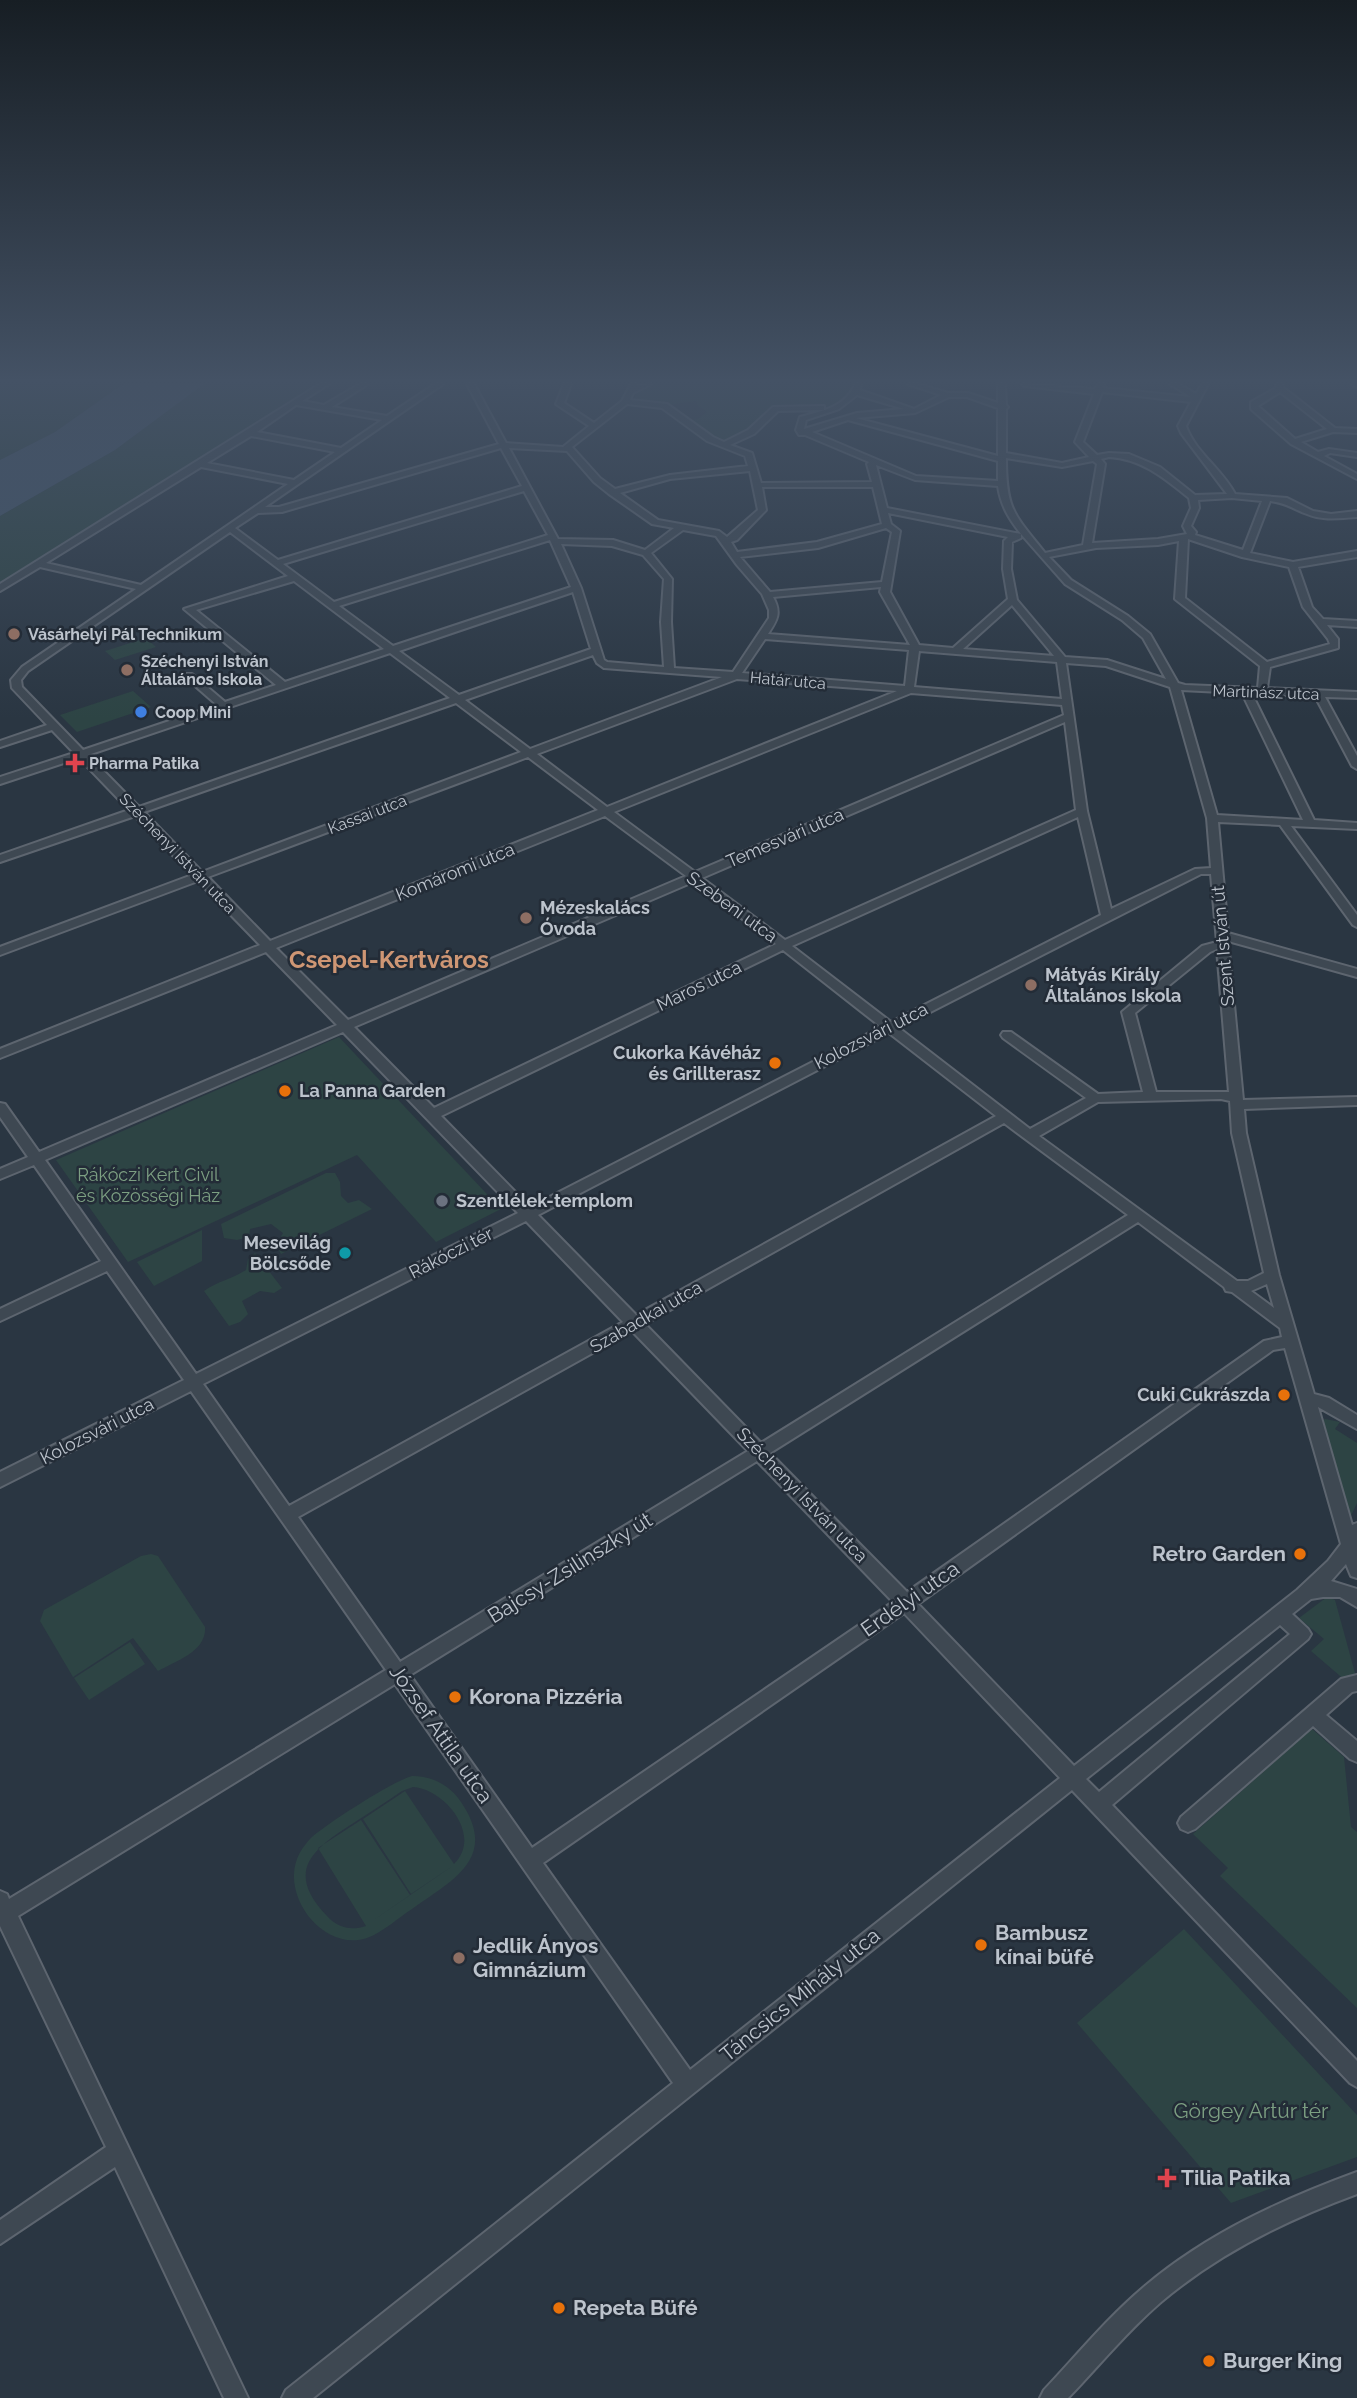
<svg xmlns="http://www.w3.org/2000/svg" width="1357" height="2398" viewBox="0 0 1357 2398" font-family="Raleway,sans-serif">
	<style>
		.green { fill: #2d4444; fill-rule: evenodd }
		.water { fill: #415469 }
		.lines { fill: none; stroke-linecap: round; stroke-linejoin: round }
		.minor-casing { stroke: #5d656f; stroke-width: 4 }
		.minor { fill: #3e4852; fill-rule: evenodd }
		.education-dot { fill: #8d6e63; stroke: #232c37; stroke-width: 2.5 }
		.shop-dot { fill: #3f7fe0; stroke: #232c37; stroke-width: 2.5 }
		.health-dot { fill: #e0444e; stroke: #232c37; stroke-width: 2.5 }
		.food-dot { fill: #e8710a; stroke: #232c37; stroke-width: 2.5 }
		.worship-dot { fill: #6b7280; stroke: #232c37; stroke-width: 2.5 }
		.culture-dot { fill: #0f9aa8; stroke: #232c37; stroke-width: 2.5 }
		.labels { text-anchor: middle; stroke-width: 5; stroke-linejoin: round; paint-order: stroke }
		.far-poi-label { font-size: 16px; font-weight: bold; fill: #bcc3cc; stroke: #232c37; text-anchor: start }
		.far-street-label { font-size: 16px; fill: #bcc3cc; stroke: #232c37 }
		.street-label { font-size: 18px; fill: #bcc3cc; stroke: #232c37 }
		.poi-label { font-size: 18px; font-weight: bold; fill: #bcc3cc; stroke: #232c37; text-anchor: start }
		.park-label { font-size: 18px; fill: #7c9f82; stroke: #232c37 }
		.near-poi-label { font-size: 21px; font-weight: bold; fill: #bcc3cc; stroke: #232c37; text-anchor: start }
		.near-street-label { font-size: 21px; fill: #bcc3cc; stroke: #232c37 }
		.near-park-label { font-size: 21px; fill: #7c9f82; stroke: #232c37 }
		.district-label { font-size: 24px; font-weight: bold; fill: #ce9674; stroke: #232c37 }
	</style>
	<rect width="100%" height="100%" fill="#2a3642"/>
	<!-- green -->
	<path class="green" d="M0 384H123L55 432 0 460Z
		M204 384H315L0 590V516L115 450Z
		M654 384H856C843 420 806 401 779 408 759 414 747 440 722 440 710 440 700 428 690 421L700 418 707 412 698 406 696 401 668 405 633 400 637 392Z
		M146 638 156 647 115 660 105 651Z
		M133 691 151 707 77 732 60 715Z
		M339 1037 501 1209 436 1242 357 1155 128 1262 56 1160Z
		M326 1173H335L340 1182 341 1196 348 1203 359 1200 372 1209 281 1254 276 1245 283 1233 271 1224 250 1229 249 1237 237 1240 224 1238 221 1224Z
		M202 1230V1261L154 1286 137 1262Z
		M255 1253 282 1288 274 1293 260 1291 242 1301 248 1314 240 1322 229 1326 204 1291C218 1281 232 1279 246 1270L248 1259Z
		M1325 1419 1340 1422 1335 1429 1357 1443V1503L1349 1520 1319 1423Z
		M151 1554 158 1556 205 1627C207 1651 176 1661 158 1671L133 1638 73 1677 40 1621 44 1610 141 1556Z
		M1327 1597 1335 1600 1355 1673 1346 1681 1311 1651 1324 1639 1299 1618Z
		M130 1642 145 1664 89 1700 74 1678Z
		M1312 1729 1344 1757 1351 1827 1357 1832V2008L1220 1876 1228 1868 1193 1834Z
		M412 1776C432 1776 450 1785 461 1802 499 1858 453 1880 412 1909 398 1918 383 1932 367 1938 325 1952 282 1899 297 1859 300 1851 306 1843 312 1837 328 1823 393 1781 412 1776ZM413 1787C445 1789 483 1836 454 1864L405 1791 363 1819 411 1894 454 1865 368 1924 410 1895 361 1820 318 1848 366 1926C351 1931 338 1928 327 1916 284 1871 313 1849 352 1824 369 1813 386 1802 402 1791Z
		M1184 1929 1357 2115V2157L1231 2203 1077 2023Z"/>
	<!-- water -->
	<path class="water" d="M123 384H204L115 450 0 516V460L55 432Z"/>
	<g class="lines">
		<!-- minor casing -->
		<g class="minor-casing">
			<path id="minor" d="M320 384H329L302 401 324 405 360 384H368L332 407 387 416 435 384H443L265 507H279L499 444 467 384H474L506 443 563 447 589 426 556 404 564 384H571L564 403 594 423 622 401 631 384H637V386L651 384 633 393 630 400 667 404 713 437 724 442 748 430 773 407 824 406V410H821L778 411 754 434 730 445 752 453 761 483 872 482 867 464 869 462 805 435H799L796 430 800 417C822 411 846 407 855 384H861L860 390 914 409 941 395 908 384H918L948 393H968L998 403V384H1005L1006 405 1008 407 1006 409V453L1062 463 1089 457 1075 442 1094 394 1025 386 1022 384 1095 389 1098 384H1104L1103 388 1191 397 1170 384H1179L1196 394 1202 384H1208L1186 426C1195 452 1222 469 1235 494L1287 498 1313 511 1331 514 1357 511V517C1340 518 1323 521 1307 514 1291 508 1287 503 1270 501L1250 553 1293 562 1357 551V557L1298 567 1312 607 1323 619 1357 621V627L1327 625 1338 639V648L1270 667 1267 688 1357 692V698L1325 697 1357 756V769L1352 766 1315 696 1252 694 1314 820 1357 823V829L1291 826 1357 915V927L1353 925 1280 825 1218 822 1228 933 1357 969V977L1228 941 1243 1100 1357 1097V1105L1244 1109 1246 1133 1279 1275 1314 1394 1329 1398 1357 1415V1429L1318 1407 1352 1525 1357 1523V1578L1351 1576 1346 1564 1331 1581 1357 1589V1607L1340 1597H1323L1311 1599 1292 1614 1308 1629 1311 1634 1308 1639 1112 1805 1357 2061V2087L1350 2083 1072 1790 313 2398H282L286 2390 673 2083 395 1684 18 1916 248 2398H224L115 2167 0 2244V2220L106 2147 0 1926V1891L7 1894 9 1899 386 1670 191 1391 0 1487V1472L184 1380 107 1271 0 1321V1309L101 1261 34 1165 0 1179V1169L28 1157 0 1117V1103L5 1104 39 1152 337 1025 266 952 0 1058V1049L260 945 198 881 0 955V947L192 875 135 816 0 862V855L129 810 79 758 0 784V777L74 753 52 730 0 747V741L47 725 12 688 11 680 22 667 136 589 40 567 0 591V584ZM1102 392 1191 402 1178 426 1181 433 1227 494 1195 495 1160 467 1129 454 1109 453 1097 455 1083 442ZM857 395 904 409 857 413 804 429 806 420 839 409ZM949 397H967L998 408V456L856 418 915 413ZM627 404 662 408 707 441 745 456 748 466 670 475 615 489 600 478 572 447ZM296 405 382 420 341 448 257 432ZM848 420 998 461V481L916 476 812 432ZM251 436 335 452 294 480 207 463ZM501 448 522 486 278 560 235 528 258 513 282 512ZM509 448 567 451 594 482 609 494 652 524 674 528 645 550 613 540 558 539ZM1109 457C1142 459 1164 478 1189 498L1191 508 1183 526 1187 534 1158 539 1092 543 1105 464 1101 459ZM1006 458 1062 467 1093 461 1097 464 1083 545 1045 553C1014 514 1006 510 1006 458ZM876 465 915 480 998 486C1001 506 1009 519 1021 534L887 508ZM201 467 288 484 141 585 46 563ZM750 471 758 510 727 537 719 531 658 520 620 493 670 479ZM762 487H873L882 524 817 542 737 552 731 542 737 540 766 510ZM524 491 548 535 334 602 283 564ZM1232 498 1262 501 1243 550 1195 535 1196 532 1191 526 1199 508 1198 500ZM888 513 1008 537 1004 541 1003 569 1008 599 953 648 919 645 890 592 900 531 891 524ZM886 528 892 532 882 582 770 592 740 557 818 548ZM683 530 716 536 737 565 762 594 769 610V618L733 672 674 668 671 622 672 579 651 553ZM230 532 288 576 184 609 276 685 225 702 192 674H186V678L217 705 83 750 22 687 21 680 28 671ZM1021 534 1065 584 1122 620 1143 638 1166 679 1107 660 1065 657 1017 600 1011 569 1012 542 1021 538ZM1188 539 1242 557 1289 567 1303 607 1328 639 1330 644 1267 662 1185 598ZM550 540 571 587 393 646 339 606ZM1179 541 1175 599 1260 666 1258 688 1185 685 1178 683 1150 634 1128 616 1071 580 1049 557 1096 548 1158 545ZM561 544 612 546 643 555 664 579 661 622 664 667 607 662 604 660 581 588ZM294 581 384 649 285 682 196 610ZM881 587 880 592 910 645 768 634C777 620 782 613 773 597ZM573 592 591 649 459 695 399 651ZM1012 605 1054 656 963 649ZM765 639 909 650 905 686 742 673ZM919 651 1057 662 1062 699 914 687ZM390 653 450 698 139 807 88 755ZM593 655 597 663 604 668 722 677 530 749 465 700ZM1066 663 1106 666 1170 687 1207 818 1211 868 1195 869 1111 909 1087 811ZM737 679 897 691 607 807 537 754ZM1181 690 1242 693 1303 820 1217 815ZM911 693 1062 705 1064 715 695 872 614 812ZM456 703 521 752 202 872 144 812ZM1065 722 1076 810 785 940 702 878ZM528 757 598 810 270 941 208 877ZM605 816 686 876 348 1020 276 948ZM1078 817 1101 915 891 1022 792 946ZM1201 874H1211L1217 942 1202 946 1122 1012 1143 1092 1098 1094 1011 1032H1003L1001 1035 1003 1038 1086 1098 1030 1129 899 1028ZM693 882 776 944 434 1108 354 1027ZM1217 949 1229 1092H1156L1135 1013 1210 952ZM783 950 881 1027 530 1207 441 1116ZM343 1032 518 1213 196 1374 45 1160ZM889 1033 996 1116 636 1315 538 1215ZM1221 1099 1230 1101 1232 1133 1264 1273 1248 1281H1237L1039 1136 1098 1102ZM1004 1123 1128 1215 761 1443 645 1324ZM526 1221 623 1322 289 1506 203 1384ZM1138 1222 1224 1287 1226 1291 1232 1292 1280 1328 1282 1337 1264 1341 907 1592 770 1453ZM1267 1284 1274 1308 1251 1291ZM632 1331 748 1451 400 1662 298 1517ZM1285 1348 1341 1544 1328 1561 1297 1590 1074 1766 918 1604 1273 1350ZM757 1461 893 1602 532 1848 410 1675ZM904 1613 1060 1778 690 2070 543 1863ZM1280 1625 1290 1634 1099 1792 1086 1779Z
				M1276 384H1282L1284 388 1335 428 1357 429V433L1333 432 1301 442 1318 452 1329 449 1357 453V457L1330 453 1324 456 1357 474V479L1291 444 1251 409V402L1276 388ZM1280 392 1327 429 1295 439 1258 406Z
				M1352 384H1357V387Z
				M1357 1675V1691L1352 1692 1326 1715 1357 1741V1762L1350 1759 1313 1726 1195 1829 1188 1832 1181 1829 1178 1823 1181 1817 1341 1679Z
				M1357 2172V2194C1286 2220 1219 2253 1161 2302 1127 2331 1099 2366 1068 2398H1040L1044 2390C1077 2355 1108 2317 1145 2286 1208 2233 1281 2200 1357 2172Z"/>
		</g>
		<!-- minor -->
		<use href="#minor" class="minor"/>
	</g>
	<!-- sky -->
	<linearGradient id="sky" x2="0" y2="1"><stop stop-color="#171e24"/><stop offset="0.53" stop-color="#445265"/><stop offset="1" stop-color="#445265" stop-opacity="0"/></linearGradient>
	<rect width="1357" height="719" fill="url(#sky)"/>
	<!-- markers -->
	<g class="education-dot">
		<circle cx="14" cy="634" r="7"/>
		<circle cx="127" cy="670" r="7"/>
		<circle cx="526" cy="918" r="7"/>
		<circle cx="1031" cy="985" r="7"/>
		<circle cx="459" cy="1958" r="7"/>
	</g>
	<circle class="shop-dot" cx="141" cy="712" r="7"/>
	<g class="health-dot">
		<path d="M71.5 752.5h7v7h7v7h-7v7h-7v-7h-7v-7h7z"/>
		<path d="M1163.5 2167.5h7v7h7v7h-7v7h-7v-7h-7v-7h7z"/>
	</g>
	<g class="food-dot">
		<circle cx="775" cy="1063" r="7"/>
		<circle cx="285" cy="1091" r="7"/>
		<circle cx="1284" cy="1395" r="7"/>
		<circle cx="1300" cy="1554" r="7"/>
		<circle cx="455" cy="1697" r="7"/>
		<circle cx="981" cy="1945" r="7"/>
		<circle cx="559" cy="2308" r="7"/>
		<circle cx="1209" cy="2361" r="7"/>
	</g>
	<circle class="worship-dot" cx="442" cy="1201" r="7"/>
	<circle class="culture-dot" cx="345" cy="1253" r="7"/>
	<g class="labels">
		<!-- far-poi labels -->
		<g class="far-poi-label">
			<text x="28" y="640">Vásárhelyi Pál Technikum</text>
			<text x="141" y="667">Széchenyi István<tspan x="141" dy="18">Általános Iskola</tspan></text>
			<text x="155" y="718">Coop Mini</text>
			<text x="89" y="769">Pharma Patika</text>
		</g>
		<!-- far-street labels -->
		<g class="far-street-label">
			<text transform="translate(788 680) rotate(5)" y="6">Határ utca</text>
			<text transform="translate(1266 692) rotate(2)" y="6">Martinász utca</text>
			<text transform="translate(367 814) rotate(-21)" y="6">Kassai utca</text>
			<text transform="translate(178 853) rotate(46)" y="6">Széchenyi István utca</text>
		</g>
		<!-- street labels -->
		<g class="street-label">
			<text transform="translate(785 838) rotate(-23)" y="6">Temesvári utca</text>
			<text transform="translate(455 872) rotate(-22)" y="6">Komáromi utca</text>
			<text transform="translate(732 907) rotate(36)" y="6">Szebeni utca</text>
			<text transform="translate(1223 946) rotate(-95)" y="6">Szent István út</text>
			<text transform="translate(699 986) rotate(-26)" y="6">Maros utca</text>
			<text transform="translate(871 1036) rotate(-27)" y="6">Kolozsvári utca</text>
			<text transform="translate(451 1253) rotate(-27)" y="6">Rákóczi tér</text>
			<text transform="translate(646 1317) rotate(-30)" y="6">Szabadkai utca</text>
			<text transform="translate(97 1431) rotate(-27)" y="6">Kolozsvári utca</text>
			<text transform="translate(802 1495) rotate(46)" y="6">Széchenyi István utca</text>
		</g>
		<!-- poi labels -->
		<g class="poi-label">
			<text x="540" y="914">Mézeskalács<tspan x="540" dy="21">Óvoda</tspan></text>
			<text x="1045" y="981">Mátyás Király<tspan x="1045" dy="21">Általános Iskola</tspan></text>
			<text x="761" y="1059" text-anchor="end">Cukorka Kávéház<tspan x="761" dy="21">és Grillterasz</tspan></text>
			<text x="299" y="1097">La Panna Garden</text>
			<text x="456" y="1207">Szentlélek-templom</text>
			<text x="331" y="1249" text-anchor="end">Mesevilág<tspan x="331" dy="21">Bölcsőde</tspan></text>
			<text x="1270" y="1401" text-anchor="end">Cuki Cukrászda</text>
		</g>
		<!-- park labels -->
		<g class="park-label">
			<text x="148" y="1181">Rákóczi Kert Civil<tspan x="148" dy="21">és Közösségi Ház</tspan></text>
		</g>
		<!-- near-poi labels -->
		<g class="near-poi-label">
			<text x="1286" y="1561" text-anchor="end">Retro Garden</text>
			<text x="469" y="1704">Korona Pizzéria</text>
			<text x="995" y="1940">Bambusz<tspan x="995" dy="24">kínai büfé</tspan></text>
			<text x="473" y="1953">Jedlik Ányos<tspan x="473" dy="24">Gimnázium</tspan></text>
			<text x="1181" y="2185">Tilia Patika</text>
			<text x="573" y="2315">Repeta Büfé</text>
			<text x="1223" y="2368">Burger King</text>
		</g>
		<!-- near-street labels -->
		<g class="near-street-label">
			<text transform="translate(570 1568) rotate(-32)" y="7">Bajcsy-Zsilinszky út</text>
			<text transform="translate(910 1599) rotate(-35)" y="7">Erdélyi utca</text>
			<text transform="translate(441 1734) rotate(55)" y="7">József Attila utca</text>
			<text transform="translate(800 1995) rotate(-39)" y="7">Táncsics Mihály utca</text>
		</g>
		<!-- near-park labels -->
		<g class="near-park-label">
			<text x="1251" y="2118">Görgey Artúr tér</text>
		</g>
		<!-- district labels -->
		<g class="district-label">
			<text x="389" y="968">Csepel-Kertváros</text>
		</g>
	</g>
</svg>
